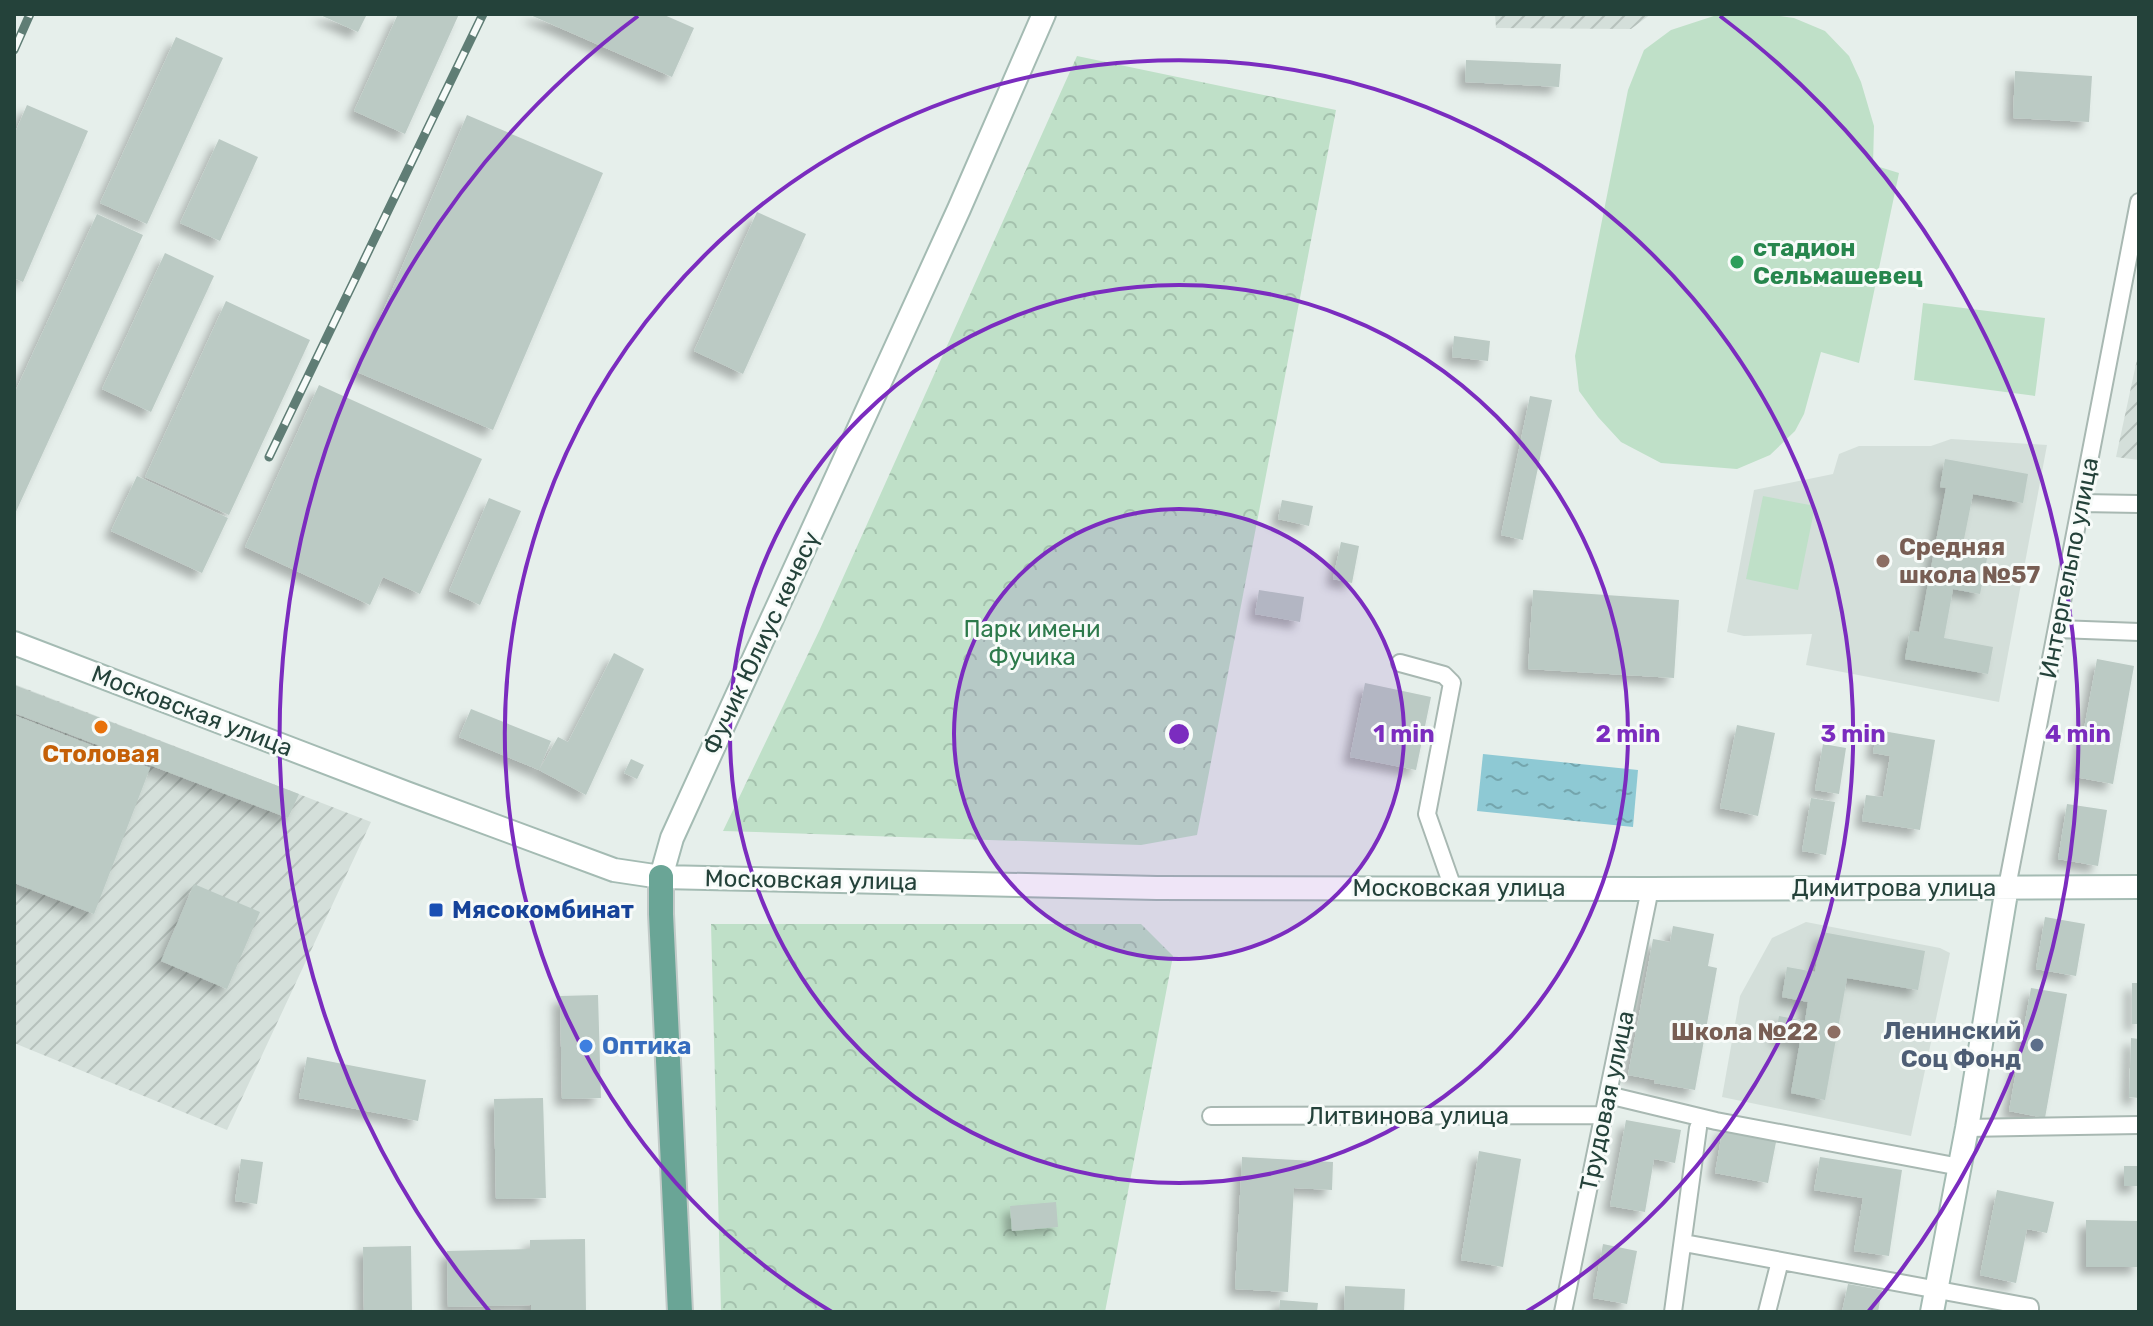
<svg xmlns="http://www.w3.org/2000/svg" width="2153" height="1326" viewBox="0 0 2153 1326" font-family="Rubik,sans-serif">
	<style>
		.built { fill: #d4dfda }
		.industrial { fill: url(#industrial-furrows) }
		.green { fill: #bfe0c8 }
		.forest { fill: url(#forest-crowns) }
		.water { fill: url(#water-ripples) }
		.building { fill: #bbcac4; filter: url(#shadow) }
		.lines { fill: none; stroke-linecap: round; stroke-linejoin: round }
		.street-casing { stroke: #a8b8b2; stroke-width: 20 }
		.secondary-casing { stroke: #a4bbb3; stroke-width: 26 }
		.primary-casing { stroke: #c2cac8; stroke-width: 28 }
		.street { stroke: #fff; stroke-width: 16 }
		.secondary { stroke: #fff; stroke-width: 22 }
		.primary { stroke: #6aa596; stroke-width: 24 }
		.rail-casing { stroke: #5f7d75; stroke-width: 9 }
		.rail { stroke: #f7fbf9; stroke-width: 6; stroke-dasharray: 18; stroke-linecap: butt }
		.ring { fill: none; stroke: #7b2cbf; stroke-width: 4 }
		.leisure-dot { fill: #2e9e5b; stroke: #f7fbf9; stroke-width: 3 }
		.education-dot { fill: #8d6e63; stroke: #f7fbf9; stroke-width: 3 }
		.food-dot { fill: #e8710a; stroke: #f7fbf9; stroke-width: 3 }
		.transit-dot { fill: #1a4fb4; stroke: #f7fbf9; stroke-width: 3 }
		.service-dot { fill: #5c6f8a; stroke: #f7fbf9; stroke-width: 3 }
		.shop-dot { fill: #3f7fe0; stroke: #f7fbf9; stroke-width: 3 }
		.labels { text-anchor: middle; stroke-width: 6; stroke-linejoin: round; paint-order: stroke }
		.leisure-label { font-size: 24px; font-weight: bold; fill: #27864d; stroke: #f7fbf9; text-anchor: start }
		.education-label { font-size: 24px; font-weight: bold; fill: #785e54; stroke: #f7fbf9; text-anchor: start }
		.street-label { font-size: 24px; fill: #24423a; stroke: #f7fbf9 }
		.park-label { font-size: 24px; fill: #2d7a4b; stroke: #f7fbf9 }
		.food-label { font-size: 24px; font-weight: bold; fill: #c56008; stroke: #f7fbf9 }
		.transit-label { font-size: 24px; font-weight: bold; fill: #164399; stroke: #f7fbf9; text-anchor: start }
		.service-label { font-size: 24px; font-weight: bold; fill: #4e5e75; stroke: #f7fbf9; text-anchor: end }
		.shop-label { font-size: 24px; font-weight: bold; fill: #366cbe; stroke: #f7fbf9; text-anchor: start }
		.centre { fill: #7b2cbf; stroke: #f7fbf9; stroke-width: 4 }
		.ring-label { font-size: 24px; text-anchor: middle; font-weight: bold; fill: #7b2cbf; stroke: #f7fbf9; stroke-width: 6; stroke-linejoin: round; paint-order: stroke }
	</style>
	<defs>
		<pattern id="industrial-furrows" width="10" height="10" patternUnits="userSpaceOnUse" patternTransform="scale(2)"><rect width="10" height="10" fill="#d4dfda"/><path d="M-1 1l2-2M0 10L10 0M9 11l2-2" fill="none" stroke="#b6c1bc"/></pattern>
		<pattern id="forest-crowns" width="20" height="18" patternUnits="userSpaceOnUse" patternTransform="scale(2)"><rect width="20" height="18" fill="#bfe0c8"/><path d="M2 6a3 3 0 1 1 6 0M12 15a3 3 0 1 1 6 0" fill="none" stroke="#a4c1ad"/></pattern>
		<pattern id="water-ripples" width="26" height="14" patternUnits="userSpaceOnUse" patternTransform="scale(2)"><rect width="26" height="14" fill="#8ec9d4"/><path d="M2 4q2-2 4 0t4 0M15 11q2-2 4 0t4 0" fill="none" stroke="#74a5ad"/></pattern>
		<filter id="shadow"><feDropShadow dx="-7" dy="7" stdDeviation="4" flood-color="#0004"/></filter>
	</defs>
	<rect width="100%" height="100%" fill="#e6efeb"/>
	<!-- built -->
	<path class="built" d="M1951 439 2047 445 1999 702 1806 665 1812 634 1744 636 1727 632 1754 490 1833 474 1839 454 1859 446H1931Z
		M1806 922 1940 948 1950 953 1911 1136 1722 1097 1740 996 1772 938Z"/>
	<!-- industrial -->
	<path class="industrial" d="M1495 14H1651L1631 29 1496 28Z
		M2139 350V460L2116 457Z
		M14 684 371 822 227 1130 14 1043Z"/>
	<!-- green -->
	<path class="green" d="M1720 14H1764L1794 18 1825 31 1849 56 1861 82 1874 126 1873 165 1899 173 1859 363 1821 352 1804 414 1795 431 1770 455 1737 469 1661 463 1621 442 1598 417 1579 391 1575 356 1628 90 1644 50 1671 30Z
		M1923 303 2045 318 2035 396 1914 380Z
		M1763 496 1815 506 1798 590 1746 579Z"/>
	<!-- forest -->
	<path class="forest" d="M1077 56 1336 110 1197 835 1141 845 723 831 820 629Z
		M711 924H1141L1173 956 1105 1312H721Z"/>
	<!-- water -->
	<path class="water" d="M1483 754 1638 770 1633 827 1477 811Z"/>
	<!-- building -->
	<path class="building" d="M318 14H367L358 32Z
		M398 14H459L405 134 354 111Z
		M528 14H662L694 28 672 77Z
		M176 37 223 58 147 224 100 203Z
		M1466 60 1561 64 1559 87 1465 82Z
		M2015 71 2092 76 2089 122 2013 118Z
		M27 105 88 131 23 282 14 278V135Z
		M467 115 603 173 493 430 357 372Z
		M219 139 258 157 220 241 180 223Z
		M757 212 806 234 743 374 694 351Z
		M97 214 143 235 14 516V394Z
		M165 253 214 276 151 412 102 389Z
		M226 301 310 340 229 515 145 477Z
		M1454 336 1490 341 1488 361 1452 357Z
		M319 385 482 459 420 594 383 577 370 605 245 547Z
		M1530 396 1552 400 1523 540 1501 535Z
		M1945 459 2028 474 2023 503 1973 494 1964 539 1990 543 1980 594 1953 589 1944 638 1993 647 1988 674 1905 659 1910 631 1919 632 1946 488 1940 487Z
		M137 476 228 518 202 573 111 531Z
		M489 498 521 511 480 605 449 591Z
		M1282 500 1313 506 1309 526 1278 519Z
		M1341 542 1359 546 1352 583 1333 579Z
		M1259 590 1304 597 1300 622 1255 614Z
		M1533 590 1679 600 1674 678 1528 669Z
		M614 653 644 669 586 795 539 770 459 737 471 709 551 741 539 770 558 737 568 742Z
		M2097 659 2134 666 2113 784 2075 777Z
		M1365 683 1431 697 1416 770 1350 757Z
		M14 685 299 794 288 818 14 713Z
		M14 715 150 768 94 914 14 883Z
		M1737 725 1775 733 1758 816 1720 808Z
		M1877 730 1935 740 1920 830 1862 821 1866 795 1883 797 1890 756 1873 753Z
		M1823 744 1846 748 1839 794 1815 790Z
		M631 759 644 765 637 779 624 773Z
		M1811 798 1835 802 1826 855 1802 851Z
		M2067 804 2107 810 2098 866 2058 859Z
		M194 884 260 912 227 989 161 961Z
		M2045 917 2085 924 2076 976 2036 969Z
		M1673 926 1714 934 1708 966 1717 968 1695 1090 1654 1083 1655 1080 1628 1075 1653 939 1670 942Z
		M1822 932 1925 951 1918 990 1847 978 1825 1100 1791 1093 1800 1042 1775 1037 1779 1016 1805 1021 1808 1002 1782 997 1787 967 1815 972Z
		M2132 983H2139V1024H2132Z
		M2031 988 2067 994 2045 1118 2009 1111Z
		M598 995 601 1098 562 1099 560 996Z
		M2131 1038 2139 1039V1098L2129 1097Z
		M307 1057 426 1080 418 1121 299 1098Z
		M543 1098 546 1198 496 1199 494 1099Z
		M1626 1120 1681 1130 1675 1163 1654 1159 1645 1212 1610 1206Z
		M1723 1127 1777 1137 1768 1183 1715 1173Z
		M1479 1151 1521 1159 1503 1267 1461 1260Z
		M1242 1157 1333 1162 1332 1190 1294 1188 1288 1292 1235 1289Z
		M1820 1157 1902 1170 1889 1256 1854 1251 1863 1198 1814 1190Z
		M241 1159 263 1162 257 1204 235 1201Z
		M2124 1166H2139V1186H2124Z
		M1997 1190 2054 1202 2047 1233 2027 1229 2016 1283 1980 1275Z
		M1056 1202 1058 1227 1012 1231 1010 1206Z
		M2086 1220 2139 1221V1267H2086Z
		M585 1239 586 1312H531V1305L448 1307 447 1251 530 1249V1240Z
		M1603 1244 1637 1251 1627 1304 1593 1298Z
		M411 1246 412 1312H364L363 1247Z
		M1848 1284 1882 1290 1878 1312H1842Z
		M1345 1286 1405 1289 1404 1312H1344Z
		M1280 1300 1318 1303 1317 1312H1279Z"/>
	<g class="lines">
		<!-- street casing -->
		<g class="street-casing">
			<path id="street" d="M2081 503 2139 504
				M2058 629 2139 632
				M1400 663 1444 675 1452 683 1427 814 1453 888
				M2007 887 2139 202
				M1608 1095 1716 1121 1960 1167
				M1211 1116 1604 1115
				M1967 1128 2139 1125
				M1684 1243 2030 1307V1312
				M1563 1312 1650 889
				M1673 1312 1698 1128
				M1767 1312 1780 1261"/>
		</g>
		<!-- secondary casing -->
		<g class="secondary-casing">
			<path id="secondary" d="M14 643 406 793 614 870 661 877 1157 888 1650 889 2139 887
				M661 877 672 838 959 209 1044 14
				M1932 1312 1967 1128 2007 887"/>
		</g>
		<!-- primary casing -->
		<g class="primary-casing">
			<path id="primary" d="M661 877V914L680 1312"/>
		</g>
		<!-- street -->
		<use href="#street" class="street"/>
		<!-- secondary -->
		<use href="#secondary" class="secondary"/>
		<!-- primary -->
		<use href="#primary" class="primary"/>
		<!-- rail casing -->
		<g class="rail-casing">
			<path id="rail" d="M14 50 30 14
				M269 457 483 14"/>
		</g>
		<!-- rail -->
		<use href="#rail" class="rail"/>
	</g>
	<!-- distance rings -->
	<circle cx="1179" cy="734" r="225" fill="#7b2cbf" fill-opacity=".12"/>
	<g class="ring">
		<circle cx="1179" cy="734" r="225"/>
		<circle cx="1179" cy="734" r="449"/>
		<path d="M832 1312A674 674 0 1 1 1526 1312"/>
		<path d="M490 1312A899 899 0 0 1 638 16M1720 16A899 899 0 0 1 1868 1312"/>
	</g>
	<!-- markers -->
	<circle class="leisure-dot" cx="1737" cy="262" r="8"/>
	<g class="education-dot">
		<circle cx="1883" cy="561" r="8"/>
		<circle cx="1834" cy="1032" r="8"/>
	</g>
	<circle class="food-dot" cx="101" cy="727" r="8"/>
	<rect class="transit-dot" x="428" y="902" width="16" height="16" rx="4"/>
	<circle class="service-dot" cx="2037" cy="1045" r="8"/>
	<circle class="shop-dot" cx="586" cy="1046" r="8"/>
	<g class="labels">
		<!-- leisure labels -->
		<g class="leisure-label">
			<text x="1753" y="256">стадион<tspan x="1753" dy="28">Сельмашевец</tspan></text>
		</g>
		<!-- education labels -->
		<g class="education-label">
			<text x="1899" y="555">Средняя<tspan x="1899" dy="28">школа №57</tspan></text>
			<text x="1818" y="1040" text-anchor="end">Школа №22</text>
		</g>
		<!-- street labels -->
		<g class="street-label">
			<text transform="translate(2069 568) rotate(-79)" y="8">Интергельпо улица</text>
			<text transform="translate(761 643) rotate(-65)" y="8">Фучик Юлиус көчөсү</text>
			<text transform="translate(192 711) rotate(21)" y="8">Московская улица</text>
			<text transform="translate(811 880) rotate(1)" y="8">Московская улица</text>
			<text x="1459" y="896">Московская улица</text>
			<text x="1894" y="896">Димитрова улица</text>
			<text transform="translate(1607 1101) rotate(-78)" y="8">Трудовая улица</text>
			<text x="1408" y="1124">Литвинова улица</text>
		</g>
		<!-- park labels -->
		<g class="park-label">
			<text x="1032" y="637">Парк имени<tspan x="1032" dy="28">Фучика</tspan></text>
		</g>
		<!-- food labels -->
		<g class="food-label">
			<text x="101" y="762">Столовая</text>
		</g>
		<!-- transit labels -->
		<g class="transit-label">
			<text x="452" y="918">Мясокомбинат</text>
		</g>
		<!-- service labels -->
		<g class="service-label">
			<text x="2021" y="1039">Ленинский<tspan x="2021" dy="28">Соц Фонд</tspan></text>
		</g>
		<!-- shop labels -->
		<g class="shop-label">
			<text x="602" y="1054">Оптика</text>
		</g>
	</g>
	<circle cx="1179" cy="734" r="12" class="centre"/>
	<g class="ring-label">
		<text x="1404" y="742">1 min</text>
		<text x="1628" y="742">2 min</text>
		<text x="1853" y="742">3 min</text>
		<text x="2078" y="742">4 min</text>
	</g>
	<!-- border -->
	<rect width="2153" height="1326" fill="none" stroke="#24423a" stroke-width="32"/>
</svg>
